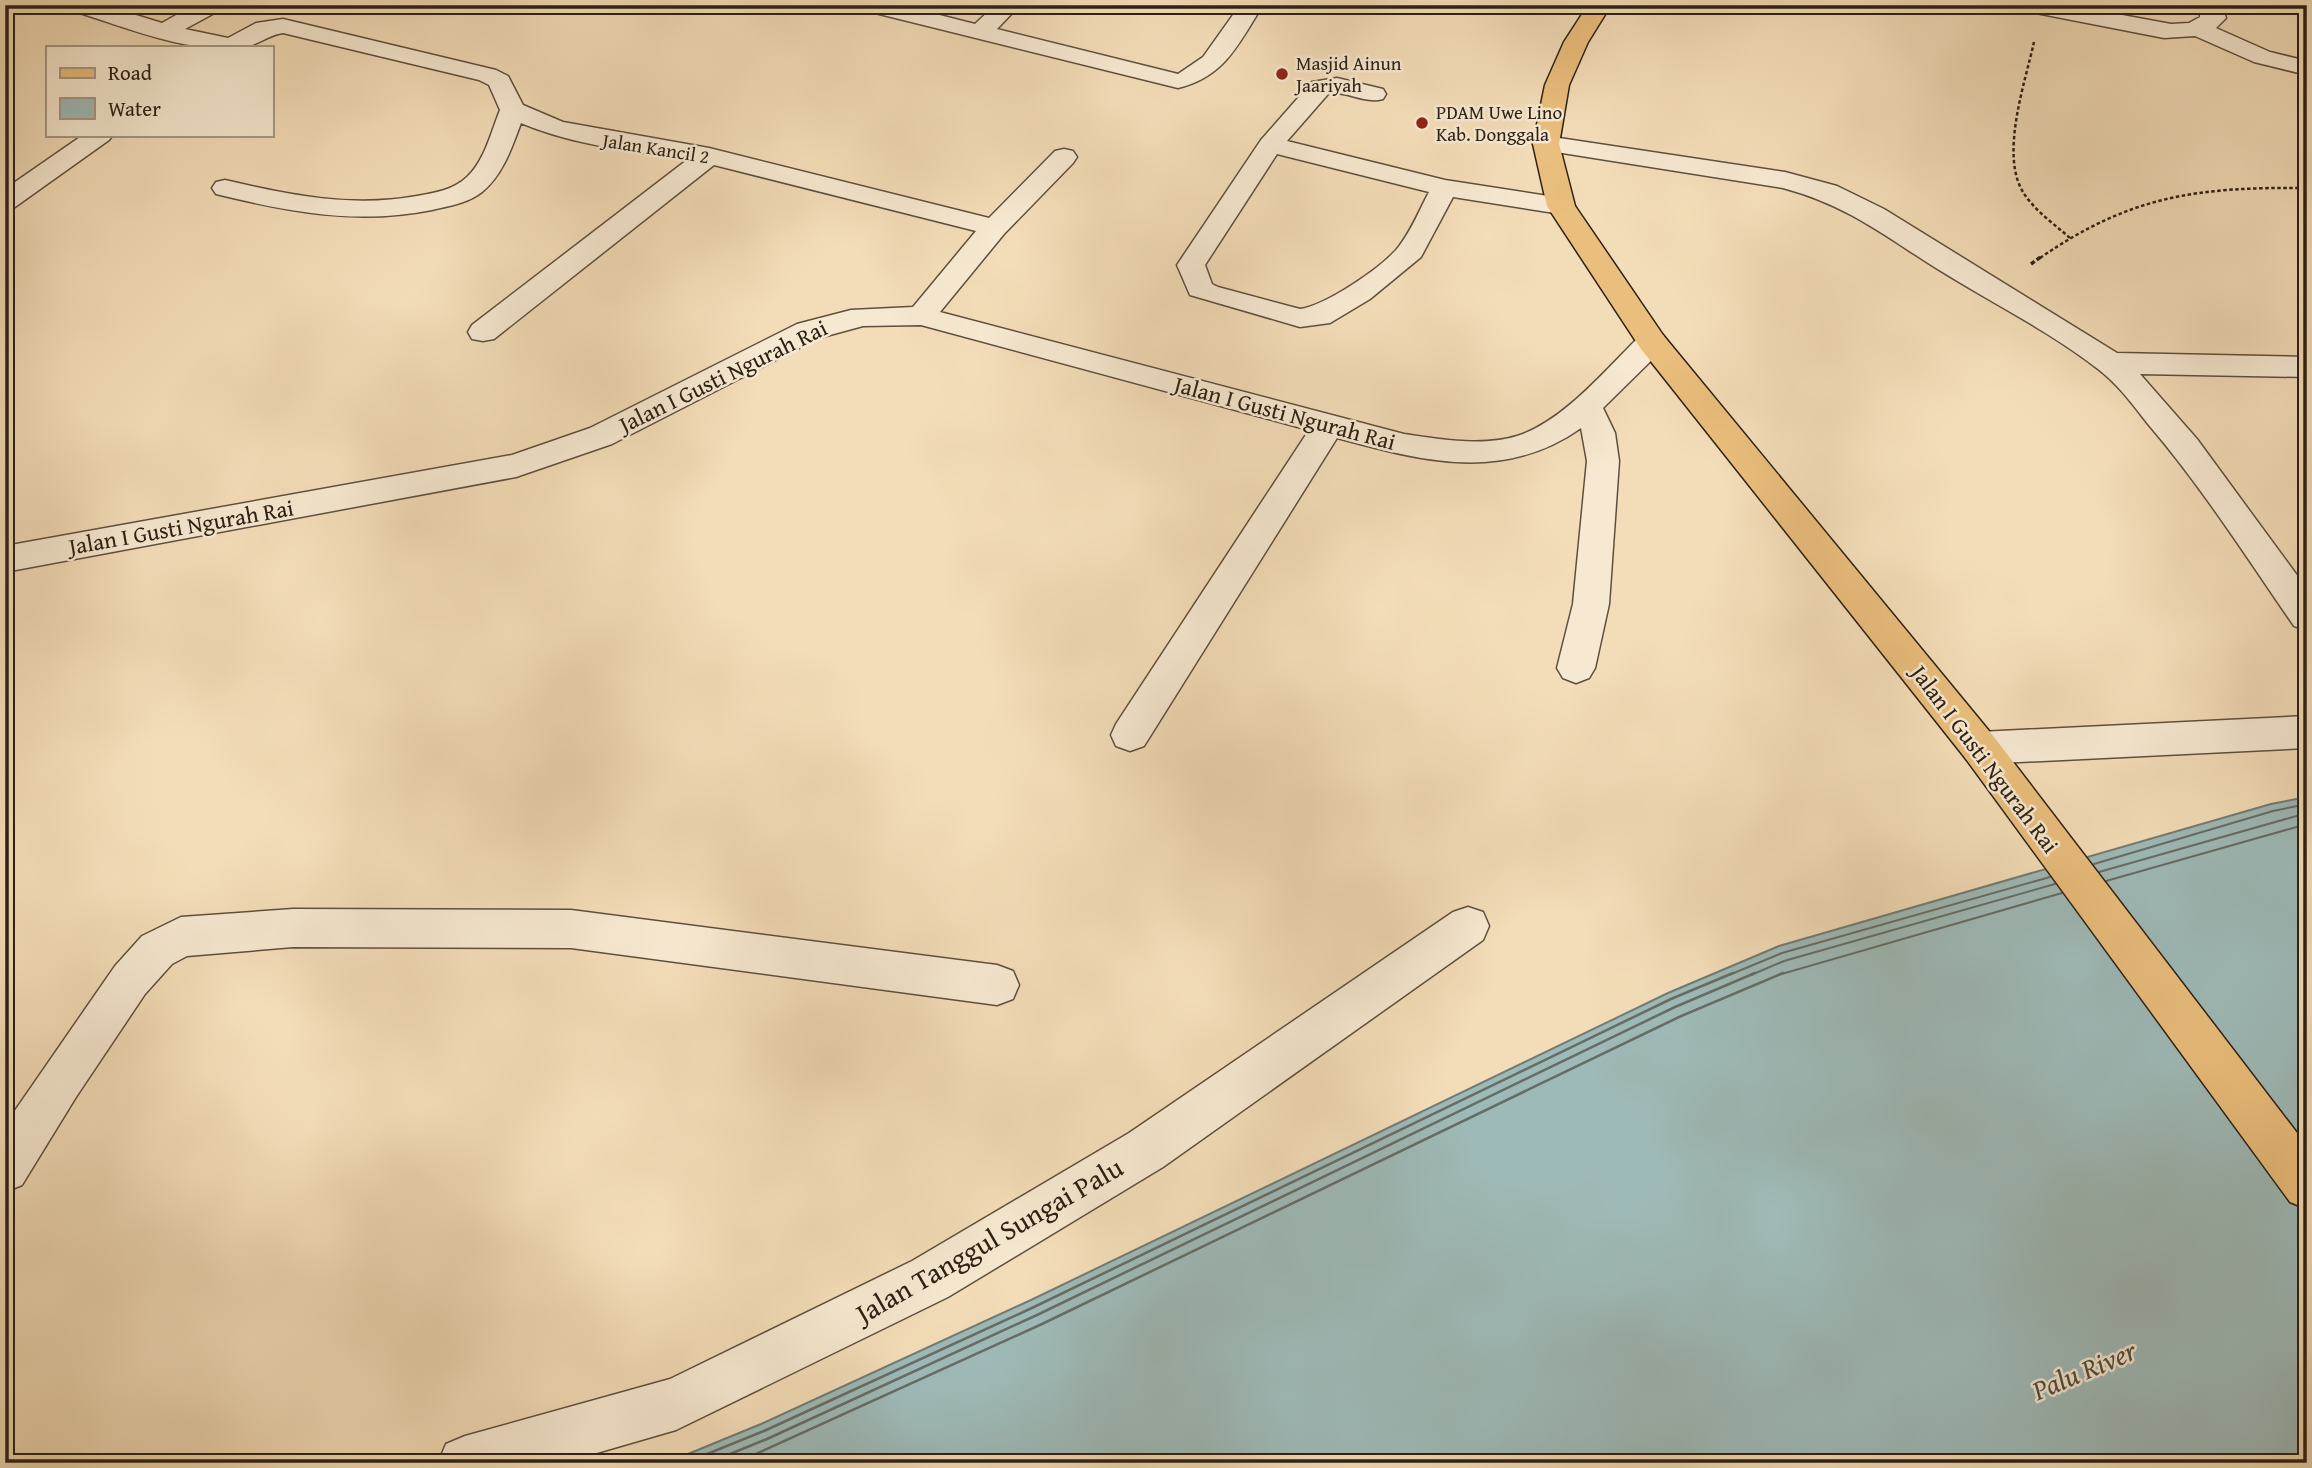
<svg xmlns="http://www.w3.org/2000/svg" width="2312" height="1468" viewBox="0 0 2312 1468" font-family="'Gentium Book Plus',serif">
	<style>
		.water { fill: #9ebab8; stroke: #707c76; stroke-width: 2 }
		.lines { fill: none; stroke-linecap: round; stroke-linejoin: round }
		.shore-far1 { stroke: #656d66; stroke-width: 2 }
		.shore { stroke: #656d66; stroke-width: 2.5 }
		.minor-casing { stroke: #5e4f3d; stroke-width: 3 }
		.major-casing { stroke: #2c2014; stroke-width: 3 }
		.path-far1 { stroke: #2c2014; stroke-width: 2.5; stroke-dasharray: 3.5 2.5; stroke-linecap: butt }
		.path { stroke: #2c2014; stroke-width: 3.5; stroke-dasharray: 4.5 2.5; stroke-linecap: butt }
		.minor { fill: #f7e9d1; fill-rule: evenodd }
		.major { fill: #eabe7c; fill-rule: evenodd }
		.poi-dot { fill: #8f2418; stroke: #f7e9d1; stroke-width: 2.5 }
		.labels { text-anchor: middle; stroke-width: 5; stroke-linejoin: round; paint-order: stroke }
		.far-poi-label { font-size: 19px; fill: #2c2014; stroke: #f7e9d1; text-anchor: start }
		.far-street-label { font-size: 19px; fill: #2c2014; stroke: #f7e9d1 }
		.street-label { font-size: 23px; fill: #2c2014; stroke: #f7e9d1 }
		.near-street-label { font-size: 28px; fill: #2c2014; stroke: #f7e9d1 }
		.near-water-label { font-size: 28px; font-style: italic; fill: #4e4e45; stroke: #f7e9d1 }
	</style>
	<rect width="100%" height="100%" fill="#f3ddb8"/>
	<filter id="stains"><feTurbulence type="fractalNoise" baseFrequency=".00286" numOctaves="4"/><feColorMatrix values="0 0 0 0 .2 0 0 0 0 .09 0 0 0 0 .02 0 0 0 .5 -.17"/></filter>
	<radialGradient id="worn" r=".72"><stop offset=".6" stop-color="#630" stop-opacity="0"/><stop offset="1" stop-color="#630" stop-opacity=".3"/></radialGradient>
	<!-- water -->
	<path class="water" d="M2307 797V1463H666L761 1424 1031 1300 1668 993 1779 946 2271 804Z"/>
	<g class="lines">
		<!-- shore-far1 -->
		<path class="shore-far1" d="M2094 864 2273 811 2307 804
			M2099 872 2307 813
			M2106 881 2307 824
			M1729 975 1782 953 2050 877
			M1751 975 1784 961 2055 884
			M1778 975 2062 893"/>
		<!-- shore -->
		<path class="shore" d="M685 1463 764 1431 1034 1307 1671 999 1733 973
			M708 1463 767 1439 1037 1315 1675 1007 1755 973
			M736 1463 1042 1324 1679 1017 1783 973"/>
		<!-- minor casing -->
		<g class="minor-casing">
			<path id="minor" d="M67 5H103L162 23 194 5H223L220 10 185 29 228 38 256 23 283 19 496 70 508 76 523 105 563 122 709 148 989 218 1055 151 1064 149 1073 151 1077 157 1073 163 1004 234 940 312 1404 434C1439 439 1482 447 1517 436 1563 422 1607 368 1641 335L1652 332 1663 335 1667 342 1663 349 1603 408 1615 433 1619 461 1609 604 1595 668 1589 678 1576 683 1563 678 1557 668 1573 604 1587 461 1581 428C1503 483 1422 461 1337 438L1144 746 1130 751 1116 746 1111 735 1116 724 1309 430 921 325 863 326 819 338 612 444 516 477 5 572V546L512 455 590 428 797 324 851 310 913 307 976 231 714 165 494 339 483 341 472 339 468 332 472 325 687 160C631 151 573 145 521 123 512 147 503 175 482 192 468 203 449 206 432 210 357 225 289 212 216 194L212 188 216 182 225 180C289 195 351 208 417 196 435 193 453 190 467 177 485 160 491 132 500 110L489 85 479 80 283 33C268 35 257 46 243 47 185 54 124 26 70 10Z
				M860 5H900L975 24 995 5H1020L997 29 1178 74 1203 57 1240 5H1263C1239 43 1225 77 1178 88L863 10Z
				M2020 5H2068L2171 24 2189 23 2200 17V5H2222L2226 18 2216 28 2270 52 2307 61V75L2254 62 2195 36 2164 38 2031 12 2023 10Z
				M1337 78 1383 89 1386 94 1383 99C1365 104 1347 91 1329 93L1287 141 1445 180 1561 198 1571 200 1575 206 1571 212 1561 214 1453 197 1421 257 1370 299 1330 323 1300 327 1190 295 1177 265 1261 140 1312 82ZM1277 154 1429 192C1420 209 1412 229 1400 245 1385 266 1325 306 1300 309L1218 287 1212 284 1205 265Z
				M83 135H113L109 140 15 207 5 209V189Z
				M1546 136 1785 172 1837 186 1884 209 2117 353 2307 357V377L2140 374 2197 439 2307 589V630L2294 626C2247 558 2202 487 2148 424 2133 405 2118 384 2098 369 2048 330 1990 302 1936 268 1882 234 1846 205 1783 188L1537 149 1533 144 1537 139Z
				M2307 716V748L1980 764 1966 759 1961 748 1966 737 1980 732Z
				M1468 907 1483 912 1489 926 1483 940 1163 1167 948 1297 676 1430 562 1463H438L446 1444 465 1436 670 1379 912 1261 1129 1133 1453 912Z
				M293 909 571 910 997 965 1013 971 1019 985 1013 999 997 1005 571 948 293 947 187 956 172 964 145 994 76 1097 22 1185 5 1192V1125L115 966 142 936 181 917Z"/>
		</g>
		<!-- major casing -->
		<g class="major-casing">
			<path id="major" d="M1588 5H1611L1588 42 1569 85 1559 144 1575 206 1663 335 1994 737 2307 1146V1209L2290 1202 1966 759 1641 349 1547 206 1533 144 1545 85 1564 42Z"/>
		</g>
		<!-- path-far1 -->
		<path class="path-far1" d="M2034 42C2025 83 2000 154 2023 192 2034 210 2054 224 2070 238
			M2040 258C2131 195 2198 187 2307 188"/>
		<!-- path -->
		<path class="path" d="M2031 264 2042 256"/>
		<!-- minor -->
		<use href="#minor" class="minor"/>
		<!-- major -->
		<use href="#major" class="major"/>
	</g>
	<!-- markers -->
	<g class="poi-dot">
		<circle cx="1282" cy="74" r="7"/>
		<circle cx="1422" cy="123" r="7"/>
	</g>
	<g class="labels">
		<!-- far-poi labels -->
		<g class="far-poi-label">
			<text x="1296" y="70">Masjid Ainun<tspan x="1296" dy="22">Jaariyah</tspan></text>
			<text x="1436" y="119">PDAM Uwe Lino<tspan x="1436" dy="22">Kab. Donggala</tspan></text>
		</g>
		<!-- far-street labels -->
		<g class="far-street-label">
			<text transform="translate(656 148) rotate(9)" y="7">Jalan Kancil 2</text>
		</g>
		<!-- street labels -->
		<g class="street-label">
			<text transform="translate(723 376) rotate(-26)" y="8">Jalan I Gusti Ngurah Rai</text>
			<text transform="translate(1285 413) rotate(15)" y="8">Jalan I Gusti Ngurah Rai</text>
			<text transform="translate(181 527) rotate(-10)" y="8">Jalan I Gusti Ngurah Rai</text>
			<text transform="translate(1985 759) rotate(53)" y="8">Jalan I Gusti Ngurah Rai</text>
		</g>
		<!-- near-street labels -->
		<g class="near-street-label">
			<text transform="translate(989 1240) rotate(-30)" y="10">Jalan Tanggul Sungai Palu</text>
		</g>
		<!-- near-water labels -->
		<g class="near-water-label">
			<text transform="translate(2084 1370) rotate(-23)" y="10">Palu River</text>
		</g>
	</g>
	<!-- margin -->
	<rect width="2312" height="1468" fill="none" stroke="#f3ddb8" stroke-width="28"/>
	<rect x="7" y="7" width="2298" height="1454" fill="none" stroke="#2c2014" stroke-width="3.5"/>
	<rect x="14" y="14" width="2284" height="1440" fill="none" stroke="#2c2014" stroke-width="2"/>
	<!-- legend -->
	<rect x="46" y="46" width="228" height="91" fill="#f7e9d1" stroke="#a69985" stroke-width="2"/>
	<rect x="60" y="68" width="35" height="10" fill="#eabe7c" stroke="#a69985" stroke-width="2"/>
	<text x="108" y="80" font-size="21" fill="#2c2014">Road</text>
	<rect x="60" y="98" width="35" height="21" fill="#9ebab8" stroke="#a69985" stroke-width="2"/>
	<text x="108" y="116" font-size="21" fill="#2c2014">Water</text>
	<rect width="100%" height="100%" filter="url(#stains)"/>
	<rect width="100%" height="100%" fill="url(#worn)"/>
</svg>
